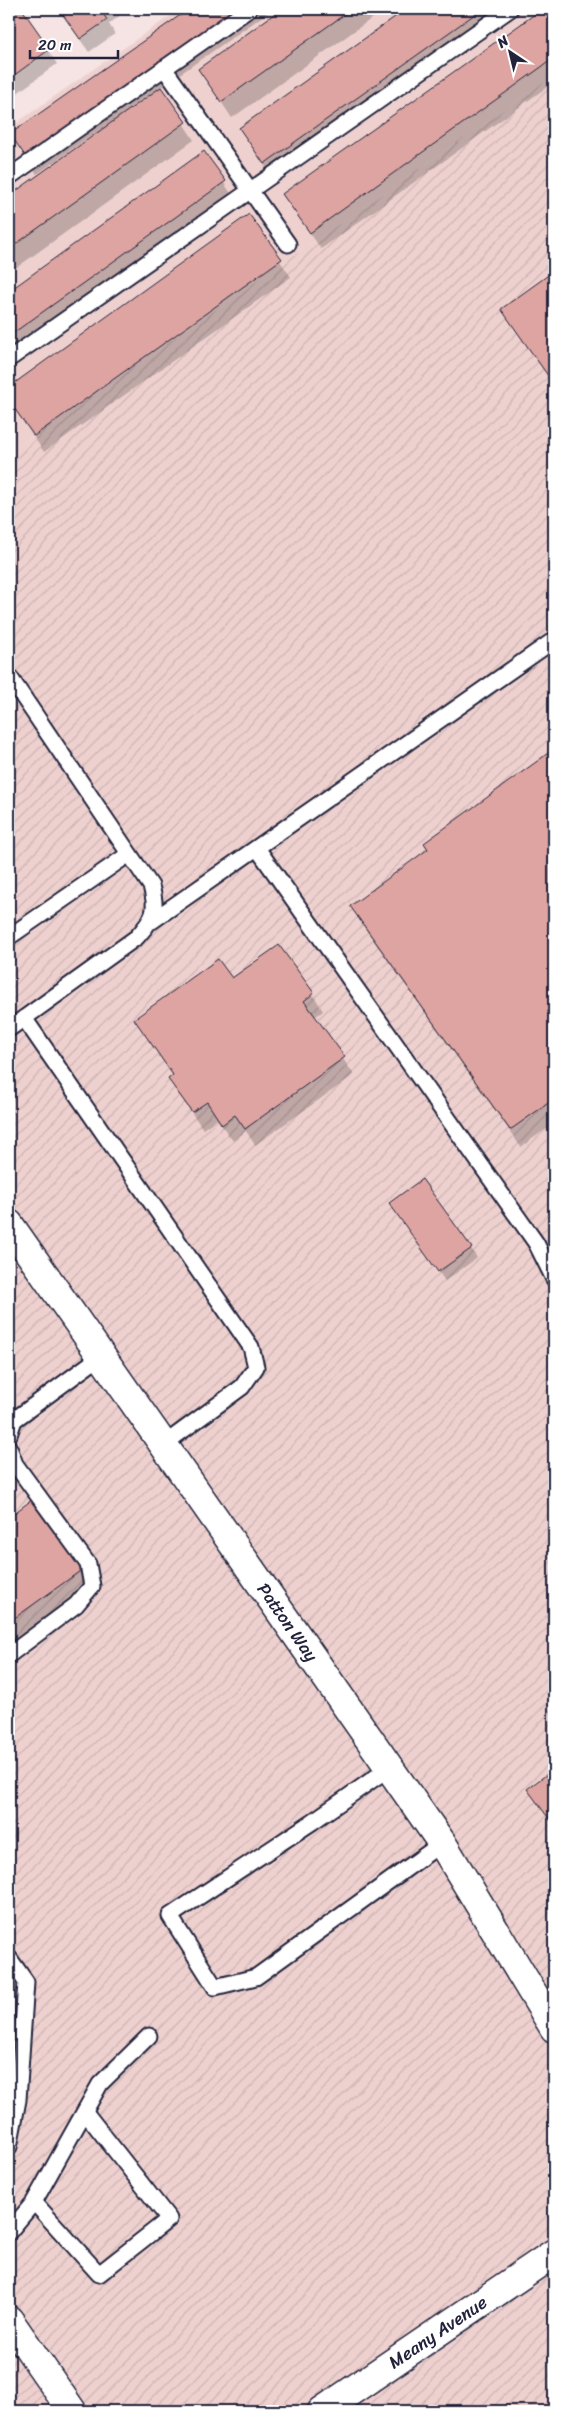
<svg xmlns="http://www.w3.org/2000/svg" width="563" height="2420" viewBox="0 0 563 2420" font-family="Sriracha,sans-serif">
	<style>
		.built { fill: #eed1cf }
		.industrial { fill: url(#industrial-furrows) }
		.shadow { fill: #0003 }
		.building { fill: #dea4a1; stroke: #22223b }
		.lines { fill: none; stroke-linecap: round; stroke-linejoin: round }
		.lane-casing { stroke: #22223b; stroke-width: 19 }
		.street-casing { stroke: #22223b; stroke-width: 31 }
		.secondary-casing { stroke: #22223b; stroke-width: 31 }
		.lane { stroke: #fff; stroke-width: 15 }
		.street { stroke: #fff; stroke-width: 28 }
		.secondary { stroke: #fff; stroke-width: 28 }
		.labels { text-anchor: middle; stroke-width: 4.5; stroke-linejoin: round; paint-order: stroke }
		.street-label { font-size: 18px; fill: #22223b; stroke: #fff }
	</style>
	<defs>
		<pattern id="industrial-furrows" width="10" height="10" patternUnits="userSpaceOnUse" patternTransform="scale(1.25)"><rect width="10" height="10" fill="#eed1cf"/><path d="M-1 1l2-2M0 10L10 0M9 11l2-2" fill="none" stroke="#ccb3b3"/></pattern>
	</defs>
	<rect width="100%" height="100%" fill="#f5e4e3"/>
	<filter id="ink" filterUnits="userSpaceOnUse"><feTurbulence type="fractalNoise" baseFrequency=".02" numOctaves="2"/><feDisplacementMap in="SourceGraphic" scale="10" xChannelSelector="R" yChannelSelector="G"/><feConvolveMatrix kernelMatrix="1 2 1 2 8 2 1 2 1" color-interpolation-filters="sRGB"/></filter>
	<g filter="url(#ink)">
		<!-- built -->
		<path class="built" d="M180 9H554V75L9 453V128Z"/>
		<!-- industrial -->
		<path class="industrial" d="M554 75V2411H9V453Z"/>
		<!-- shadow -->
		<path class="shadow" d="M9 9H20L57 64 9 99Z
			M58 9H125L126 11 109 24 115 34 89 52Z
			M192 9H273L160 88 194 140 9 273V198L96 135 95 133 37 174 11 134Z
			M283 9H385L232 118 199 69Z
			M408 9H507L275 181 240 129Z
			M541 10 554 28V82L321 249 284 195Z
			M204 153 234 198 9 360V293Z
			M249 216 291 277 44 452 9 401V388Z
			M554 272V385L502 310Z
			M554 751V1123L521 1147 361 923 351 906 429 850 426 843Z
			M279 946 313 994 323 1011 315 1017 354 1075 255 1145 246 1131 233 1141 217 1119 203 1129 180 1096 170 1079 173 1076 135 1020 232 980Z
			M390 1203 471 1248 477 1258 445 1281Z
			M33 1501 92 1587 9 1646V1518Z
			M554 1771V1827L528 1789Z"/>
		<!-- building -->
		<path class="building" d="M9 9H22L50 49 9 79Z
			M59 9H102L101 10 107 20 80 39Z
			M189 9H239L26 157 10 134Z
			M281 9H352L221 102 198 69Z
			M406 9H482L264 164 239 128Z
			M542 9 554 26V58L310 233 282 194Z
			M161 87 186 122 9 249V196Z
			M204 151 226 181 9 336V291Z
			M249 214 282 259 34 436 9 401V387Z
			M554 271V378L551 380 501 309Z
			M554 749V1099L510 1130 350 906 428 849 424 843Z
			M279 945 314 993 304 1001 345 1057 245 1129 235 1115 222 1125 207 1102 192 1112 168 1079 173 1075 134 1019 218 959 232 978Z
			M422 1179 472 1248 438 1272 389 1203Z
			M33 1499 83 1569 9 1622V1517Z
			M554 1769V1823L553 1824 527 1789Z"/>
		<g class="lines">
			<!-- lane casing -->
			<g class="lane-casing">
				<path id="lane" d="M164 68 288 244
					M9 177 249 9
					M9 359 510 9
					M9 676 151 886C158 911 154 918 137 937L9 1029
					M257 848 536 1243 554 1279
					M152 921 554 640
					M9 937 129 854
					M24 1018 251 1347 256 1367 242 1387 163 1445
					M9 1435 14 1420 101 1356
					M9 1448 15 1464 88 1564 92 1586 76 1605 9 1655
					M389 1768 312 1822 170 1916 215 1987 256 1977 442 1843
					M9 1958 26 1982 18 2100 9 2147
					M34 2202 99 2274 169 2219 85 2112
					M9 2232 34 2202 100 2084 149 2036"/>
			</g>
			<!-- street casing -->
			<g class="street-casing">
				<path id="street" d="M9 2320 72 2411"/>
			</g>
			<!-- secondary casing -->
			<g class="secondary-casing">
				<g id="secondary">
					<path id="s1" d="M9 1224 442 1843 554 2028"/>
					<path id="s2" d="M322 2411 554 2253"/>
				</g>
			</g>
			<!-- lane -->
			<use href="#lane" class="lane"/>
			<!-- street -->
			<use href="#street" class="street"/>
			<!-- secondary -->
			<use href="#secondary" class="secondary"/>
		</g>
	</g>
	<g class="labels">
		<!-- street labels -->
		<g class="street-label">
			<text dy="6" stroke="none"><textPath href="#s1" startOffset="486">Patton Way</textPath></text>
			<text dy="6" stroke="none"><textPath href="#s2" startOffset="140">Meany Avenue</textPath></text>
		</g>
	</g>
	<!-- margin -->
	<rect width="563" height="2420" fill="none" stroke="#fff" stroke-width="30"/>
	<rect x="15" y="15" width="533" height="2390" fill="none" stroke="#22223b" stroke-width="2" filter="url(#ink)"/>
	<!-- north arrow -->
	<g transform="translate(510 52) rotate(325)" stroke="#ffffff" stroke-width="4" paint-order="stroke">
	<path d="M0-4L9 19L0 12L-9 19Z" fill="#22223b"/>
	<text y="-8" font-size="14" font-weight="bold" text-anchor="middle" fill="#22223b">N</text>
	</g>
	<!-- scale -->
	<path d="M30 50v8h88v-8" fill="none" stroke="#22223b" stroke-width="2.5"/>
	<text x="38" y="50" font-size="15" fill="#22223b" stroke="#ffffff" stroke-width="4" paint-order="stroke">20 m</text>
</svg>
